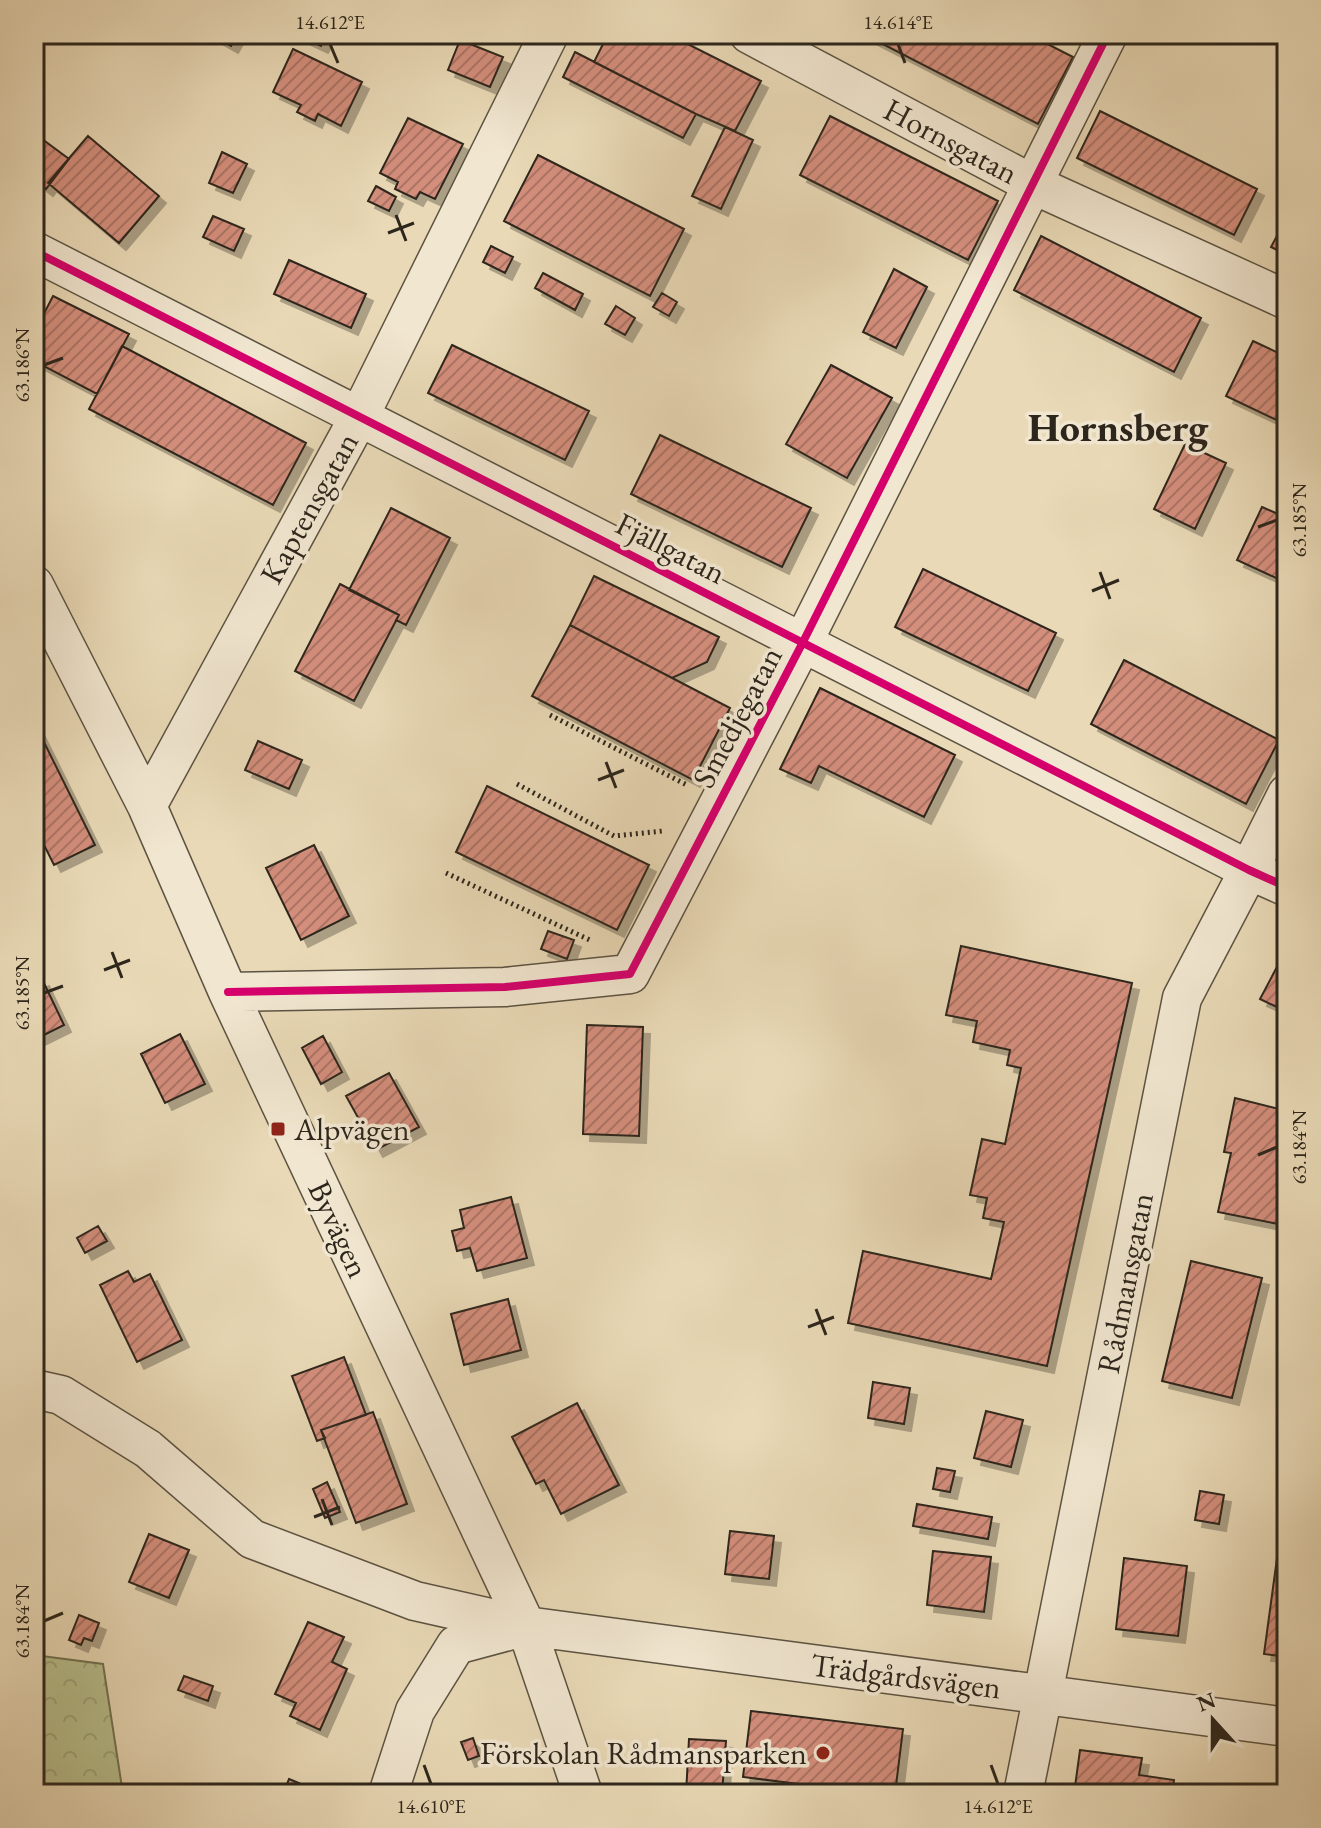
<svg xmlns="http://www.w3.org/2000/svg" width="1321" height="1828" viewBox="0 0 1321 1828" font-family="'EB Garamond',serif">
	<style>
		.forest { fill: url(#forest-crowns); stroke: #727254; stroke-width: 2 }
		.building { fill: url(#building-hatch); stroke: #2d261c; stroke-width: 2; filter: url(#shadow) }
		.lines { fill: none; stroke-linecap: round; stroke-linejoin: round }
		.minor-casing { stroke: #5c5342; stroke-width: 41 }
		.path { stroke: #2d261c; stroke-width: 5; stroke-dasharray: 2 4; stroke-linecap: butt }
		.minor { stroke: #f1e6d0; stroke-width: 38 }
		.cycleway-casing { stroke: #f1e6d0; stroke-width: 13 }
		.cycleway { stroke: #d6006c; stroke-width: 8 }
		.ticks { fill: none; stroke: #2d261c; stroke-width: 3 }
		.poi-dot { fill: #8f2418; stroke: #f1e6d0; stroke-width: 3 }
		.labels { text-anchor: middle; stroke-width: 7; stroke-linejoin: round; paint-order: stroke }
		.street-label { font-size: 32px; fill: #2d261c; stroke: #f1e6d0 }
		.poi-label { font-size: 32px; fill: #2d261c; stroke: #f1e6d0; text-anchor: start }
		.district-label { font-size: 40px; font-weight: bold; fill: #2d261c; stroke: #f1e6d0 }
		.neatline { fill: none; stroke: #2d261c; stroke-width: 3 }
		.ticks-label { font-size: 20px; text-anchor: middle; fill: #2d261c }
	</style>
	<defs>
		<pattern id="forest-crowns" width="20" height="18" patternUnits="userSpaceOnUse" patternTransform="scale(2)"><rect width="20" height="18" fill="#b8bf8d"/><path d="M2 6a3 3 0 1 1 6 0M12 15a3 3 0 1 1 6 0" fill="none" stroke="#9ea479"/></pattern>
		<pattern id="building-hatch" width="6" height="6" patternUnits="userSpaceOnUse" patternTransform="scale(2)"><rect width="6" height="6" fill="#d48e7c"/><path d="M-1 1l2-2M0 6l6-6M5 7l2-2" fill="none" stroke="#ac7465"/></pattern>
		<filter id="shadow"><feDropShadow dx="7" dy="7" stdDeviation="0" flood-color="#0004"/></filter>
	</defs>
	<rect width="100%" height="100%" fill="#e9d9b6"/>
	<filter id="stains"><feTurbulence type="fractalNoise" baseFrequency=".0025" numOctaves="4"/><feColorMatrix values="0 0 0 0 .2 0 0 0 0 .09 0 0 0 0 .02 0 0 0 .5 -.17"/></filter>
	<radialGradient id="worn" r=".72"><stop offset=".6" stop-color="#630" stop-opacity="0"/><stop offset="1" stop-color="#630" stop-opacity=".3"/></radialGradient>
	<!-- forest -->
	<path class="forest" d="M34 1655 103 1664 123 1794H34Z"/>
	<!-- building -->
	<path class="building" d="M210 34H238L231 46Z
		M296 34H327L321 46Z
		M608 34H668L761 81 735 131 696 114 594 62Z
		M870 34H1028L1073 57 1038 124 869 37Z
		M460 40 503 57 490 87 448 70Z
		M293 49 362 82 341 126 318 114 315 121 297 112 301 105 273 92Z
		M575 52 696 114 683 138 563 77Z
		M1100 111 1257 189 1234 235 1077 158Z
		M830 116 998 201 968 260 800 175Z
		M408 118 463 144 435 199 420 192 416 199 395 189 398 182 380 173Z
		M725 127 753 140 721 209 692 196Z
		M34 133 69 159 46 189 34 180Z
		M88 136 159 196 119 243 48 183Z
		M222 152 247 164 233 193 209 183Z
		M538 155 684 229 650 296 504 221Z
		M376 186 396 197 389 211 368 201Z
		M213 216 244 229 234 251 203 237Z
		M1279 232 1287 236V255L1271 247Z
		M1041 236 1201 318 1174 372 1014 290Z
		M491 246 513 257 505 273 483 262Z
		M289 260 366 294 351 328 274 294Z
		M894 269 927 287 896 348 863 332Z
		M543 273 583 294 575 310 535 288Z
		M662 293 677 302 669 316 653 307Z
		M53 296 129 334 97 394 34 361V333Z
		M616 306 635 318 625 335 605 324Z
		M1253 341 1287 357V425L1226 396Z
		M452 345 589 411 565 460 428 393Z
		M122 346 306 443 273 505 89 409Z
		M831 365 892 398 847 478 786 444Z
		M660 435 811 508 782 567 631 494Z
		M1185 444 1226 463 1195 529 1154 509Z
		M1262 507 1287 518V583L1237 560Z
		M391 508 450 538 406 625 396 620 399 615 349 590Z
		M923 569 1056 633 1028 691 895 627Z
		M594 576 719 637 707 662 672 678 570 625Z
		M340 584 399 615 354 701 295 671Z
		M570 625 730 708 693 780 532 696Z
		M1124 660 1279 740 1246 804 1091 724Z
		M820 688 955 755 924 817 819 766 811 783 780 769Z
		M35 724 95 845 54 865 34 825Z
		M258 741 302 760 289 789 245 770Z
		M487 786 649 865 617 930 456 852Z
		M314 845 349 916 301 940 266 868Z
		M548 931 574 940 567 959 541 949Z
		M961 946 1132 983 1047 1366 848 1323 863 1251 991 1279 1004 1222 983 1218 987 1198 970 1195 982 1139 1005 1144 1021 1068 1007 1065 1010 1050 973 1042 977 1021 946 1015Z
		M1287 948V1012L1260 999Z
		M42 979 64 1025 34 1040V983Z
		M587 1025 643 1027 639 1136 583 1134Z
		M180 1034 205 1084 165 1103 141 1054Z
		M323 1036 342 1072 321 1084 302 1048Z
		M389 1073 419 1127 376 1150 346 1096Z
		M1235 1098 1287 1111 1286 1153H1287V1187L1278 1224 1218 1212 1231 1153 1224 1152Z
		M511 1197 527 1258 477 1271 470 1248 457 1251 452 1231 464 1228 460 1210Z
		M98 1226 107 1241 85 1253 77 1238Z
		M1191 1261 1262 1278 1232 1398 1162 1381Z
		M128 1271 134 1282 150 1274 182 1340 137 1362 100 1285Z
		M508 1299 521 1350 464 1365 451 1314Z
		M344 1357 366 1415 321 1430 325 1438 317 1441 292 1376Z
		M1284 1367 1287 1368V1404L1281 1403Z
		M873 1382 910 1388 904 1424 868 1418Z
		M577 1403 619 1485 561 1514 544 1480 536 1484 512 1437Z
		M986 1411 1023 1420 1011 1467 974 1458Z
		M373 1412 407 1504 356 1523 321 1430Z
		M937 1468 955 1471 950 1492 933 1489Z
		M327 1482 340 1512 325 1518 313 1489Z
		M1200 1491 1224 1495 1219 1524 1195 1520Z
		M917 1504 992 1517 988 1539 913 1526Z
		M1283 1514H1287V1657L1264 1654Z
		M730 1531 774 1536 769 1579 725 1574Z
		M149 1534 189 1550 169 1598 129 1582Z
		M933 1551 991 1557 984 1612 927 1605Z
		M1124 1558 1187 1566 1178 1636 1116 1629Z
		M79 1615 99 1623 92 1641 84 1638 81 1645 69 1640Z
		M308 1622 344 1637 332 1662 347 1669 320 1730 290 1716 296 1703 275 1694Z
		M184 1676 213 1686 208 1701 178 1690Z
		M751 1711 903 1729 895 1794H822L823 1787 743 1777Z
		M473 1738 479 1756 468 1760 461 1742Z
		M689 1739 726 1741 722 1794H686Z
		M1080 1750 1142 1758 1139 1775 1174 1780 1172 1794H1074Z
		M289 1779 325 1794H283Z"/>
	<g class="lines">
		<!-- minor casing -->
		<g class="minor-casing">
			<path id="minor" d="M749 34 1032 184 1287 300
				M34 251 1249 870 1287 887
				M34 585 147 806 228 992 526 1626 583 1794
				M147 806 359 417 549 34
				M228 992 505 987 630 974 803 642 1108 34
				M34 1389 61 1395 148 1449 252 1539 415 1601 526 1626 1287 1727
				M388 1794 415 1711 456 1645 519 1628
				M1023 1794 1182 998 1249 870 1287 794"/>
		</g>
		<!-- path -->
		<path class="path" d="M550 715 687 785
			M517 784 614 836 663 831
			M446 873 592 941"/>
		<!-- minor -->
		<use href="#minor" class="minor"/>
		<!-- cycleway casing -->
		<g class="cycleway-casing">
			<path id="cycleway" d="M34 251 1249 870 1287 887
				M228 992 505 987 630 974 803 642 1108 34"/>
		</g>
		<!-- cycleway -->
		<use href="#cycleway" class="cycleway"/>
	</g>
	<!-- ticks -->
	<path class="ticks" d="M330 44 338 63M898 44 905 63M396 215 406 241M388 233 414 223M44 365 63 358M1258 527 1277 520M1100 572 1110 599M1092 591 1119 580M606 762 616 788M598 780 624 770M112 952 122 978M104 970 130 960M44 993 63 986M1258 1155 1277 1147M816 1309 826 1335M808 1327 834 1317M322 1499 332 1525M314 1517 340 1507M44 1621 63 1613M424 1765 431 1784M991 1765 998 1784"/>
	<!-- markers -->
	<g class="poi-dot">
		<rect x="270" y="1121" width="16" height="16" rx="4"/>
		<circle cx="823" cy="1753" r="8"/>
	</g>
	<g class="labels">
		<!-- street labels -->
		<g class="street-label">
			<text transform="translate(951 141) rotate(28)" y="11">Hornsgatan</text>
			<text transform="translate(309 508) rotate(-61)" y="11">Kaptensgatan</text>
			<text transform="translate(671 548) rotate(27)" y="11">Fjällgatan</text>
			<text transform="translate(737 717) rotate(-62)" y="11">Smedjegatan</text>
			<text transform="translate(339 1229) rotate(65)" y="11">Byvägen</text>
			<text transform="translate(1125 1283) rotate(-79)" y="11">Rådmansgatan</text>
			<text transform="translate(906 1676) rotate(7)" y="11">Trädgårdsvägen</text>
		</g>
		<!-- poi labels -->
		<g class="poi-label">
			<text x="294" y="1140">Alpvägen</text>
			<text x="807" y="1764" text-anchor="end">Förskolan Rådmansparken</text>
		</g>
		<!-- district labels -->
		<g class="district-label">
			<text x="1118" y="441">Hornsberg</text>
		</g>
	</g>
	<!-- margin -->
	<rect width="1321" height="1828" fill="none" stroke="#e9d9b6" stroke-width="88"/>
	<!-- north arrow -->
	<g transform="translate(1213 1720) rotate(339)" stroke="#f1e6d0" stroke-width="6" paint-order="stroke">
	<path d="M0-6L14 30L0 20L-14 30Z" fill="#2d261c"/>
	<text y="-12" font-size="22" font-weight="bold" text-anchor="middle" fill="#2d261c">N</text>
	</g>
	<rect x="44" y="44" width="1233" height="1740" class="neatline"/>
	<g class="ticks-label">
		<text x="330" y="29">14.612°E</text>
		<text x="898" y="29">14.614°E</text>
		<text transform="translate(22 365) rotate(-90)" y="7">63.186°N</text>
		<text transform="translate(1299 520) rotate(-90)" y="7">63.185°N</text>
		<text transform="translate(22 993) rotate(-90)" y="7">63.185°N</text>
		<text transform="translate(1299 1147) rotate(-90)" y="7">63.184°N</text>
		<text transform="translate(22 1621) rotate(-90)" y="7">63.184°N</text>
		<text x="431" y="1813">14.610°E</text>
		<text x="998" y="1813">14.612°E</text>
	</g>
	<rect width="100%" height="100%" filter="url(#stains)"/>
	<rect width="100%" height="100%" fill="url(#worn)"/>
</svg>
